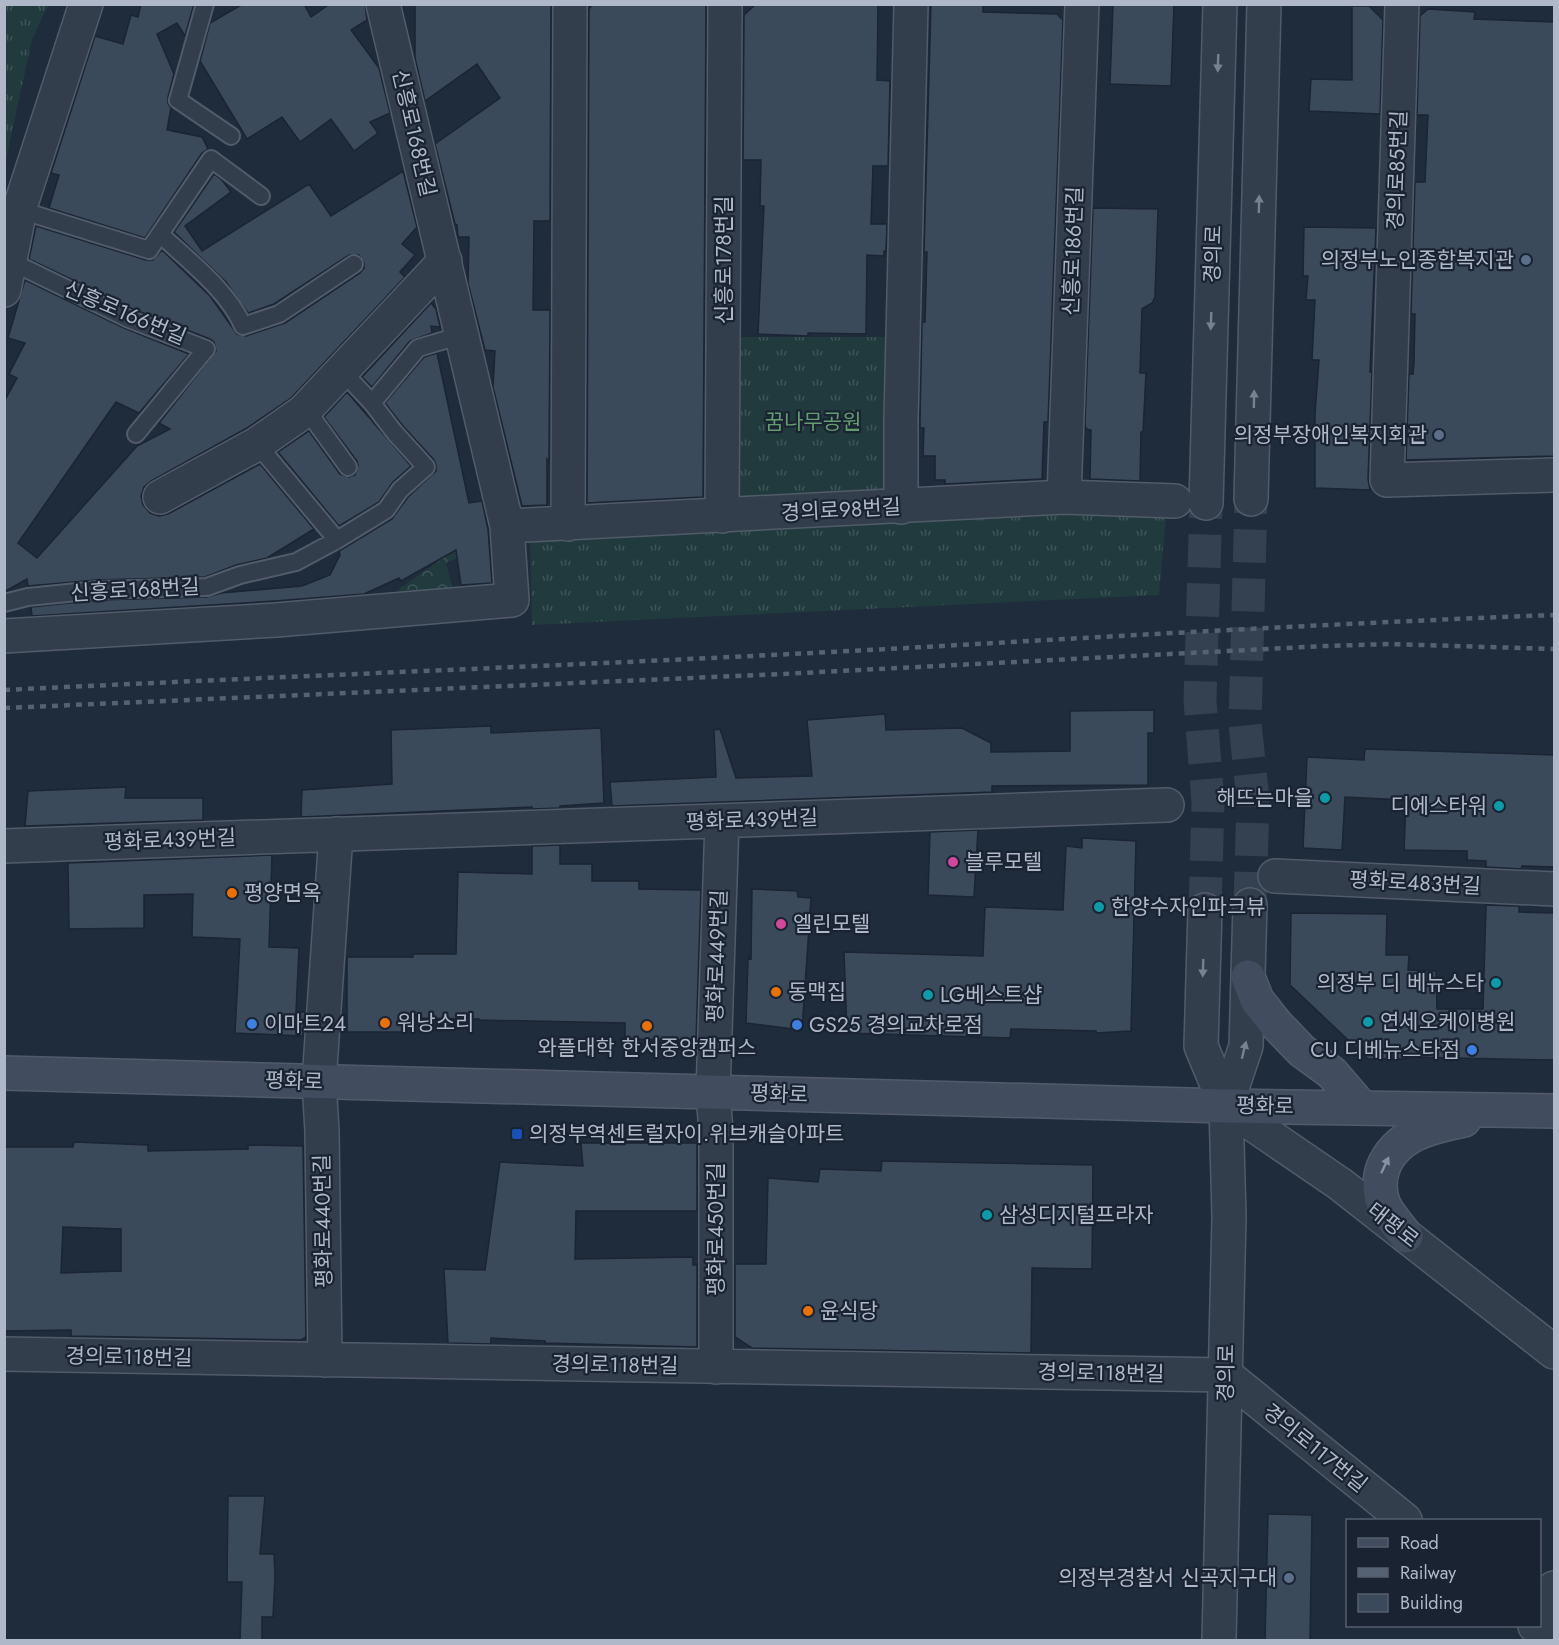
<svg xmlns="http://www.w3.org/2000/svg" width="1559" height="1645" font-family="Jost,'Noto Sans KR',sans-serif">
	<defs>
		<pattern id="grass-tufts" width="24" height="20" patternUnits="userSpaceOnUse" patternTransform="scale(1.5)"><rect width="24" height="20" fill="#213a3d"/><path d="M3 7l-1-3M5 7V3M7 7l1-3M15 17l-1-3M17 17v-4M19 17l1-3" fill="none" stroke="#3f5458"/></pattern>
		<pattern id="forest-crowns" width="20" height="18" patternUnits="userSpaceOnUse" patternTransform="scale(1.5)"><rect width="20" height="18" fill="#213a3d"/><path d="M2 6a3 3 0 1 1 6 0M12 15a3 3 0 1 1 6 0" fill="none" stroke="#3f5458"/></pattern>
	</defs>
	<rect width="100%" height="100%" fill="#1f2c3c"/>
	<path fill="url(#grass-tufts)" d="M5,4L48,5L32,40L5,164Z
		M734,337H895L894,496L733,507Z
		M1167,505L1159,595L532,625L530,539Z"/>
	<path fill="url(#forest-crowns)" d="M432,536L468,554L446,563L456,601L403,607L399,589L440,560Z"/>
	<path fill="#3b4a5b" stroke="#1b2533" stroke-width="1.5" fill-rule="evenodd" d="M141,4H194L185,36L177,23L157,34L174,74L168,97V103L171,108L167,130L202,137L208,149L202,153L145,238L49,208L59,175L51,173L95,36L123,44L131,15L138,17Z
		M243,4H304L311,17L330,4H365L367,20L351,30L379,68L390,113L370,122L378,133L354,151L331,119L300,142L282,117L247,139L200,61L210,23Z
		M415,4H551L550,221H534L533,310H550L549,462L547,459V505L522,506L493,387L495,351L485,350L468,283L469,237H458L457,225L455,224L435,144L500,98L477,64L425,101L415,58Z
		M593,4H706L703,497L587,503L589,9Z
		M756,4H878L877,80L890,81L888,166H873L871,224H887L886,251H884V256L867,255L866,334L808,333V336L758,334L764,206H760L761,160H743L744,15Z
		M931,4H983V12L1057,14L1063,20L1048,422H1044L1042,479L945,484V480H935V456H923L924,428H920V419L922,322H925L927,252H924Z
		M1113,4H1174L1171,86L1110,84Z
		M1352,6H1369L1383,20L1380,114L1309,111L1311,79L1352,80Z
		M1428,9L1475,12L1474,19L1554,22V456L1406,460L1409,374H1413L1414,362L1415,314H1411L1415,182H1425L1428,115H1417L1420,16Z
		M403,171L417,227L402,244L415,255L400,272L405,277L291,398L247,428L151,481L144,487L141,496L143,505L150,513L159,516L168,514L260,464L314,529L267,558L236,565L205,577L96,580L28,586L27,579L4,592V402L17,378L9,374L25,343L8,338L25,280L124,328L189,354L139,413L116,402L18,543L37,558L137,446L170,429L159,423L216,351L214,342L210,339L133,309L29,259L36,226L146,260H153L162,250L210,296L237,334L246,336L285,323L360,273L364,268V263L359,255H349L274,304L248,313L226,282L174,232L214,174L222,180L231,192L185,226L202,251L309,184L331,216Z
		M1093,208L1158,209L1155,297L1152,303L1142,309L1140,373H1146L1143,432H1141L1140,481L1090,479L1091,430L1086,429L1085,424Z
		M1304,227L1376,228L1370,372H1372L1368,479L1370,490L1315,488V414L1319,360H1312L1315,300H1306L1308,276H1303Z
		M431,303L436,309L440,327L431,326L432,333L410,341L372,387L362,377Z
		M437,353L469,503L482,501L488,529L492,583L461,585L456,550L401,581L399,578L364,594L275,601L32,616L31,607L98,600L207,597L221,593L302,586L330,575L340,555L339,551L392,519L408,497L436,471V465L434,460L403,426L385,403L424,357Z
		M347,392L411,466L393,482L379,502L339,526L278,452L309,431L340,474L349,477L355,475L358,466L357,461L324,417Z
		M1154,710V733H1148V785L992,786V792L612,806L610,782L716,777L714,730L720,729L736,778L812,776L807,720L885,714L886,730L962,728L991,743V752L1070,751V711Z
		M491,726V733L601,728L604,803L560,806V808L532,809V807L301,817L302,790L392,784L391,730Z
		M1365,749L1554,755V867L1522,866L1521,869L1486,867V861L1467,860V851L1404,850L1406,800L1345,797L1342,850L1303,848L1307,757L1364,760Z
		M126,787L125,798H203V820L25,826L28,791Z
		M978,830L974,897L928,895L930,832Z
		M1082,838L1136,841L1131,1031L1096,1033V1031L1011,1029L1010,1038L847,1033L844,952L983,956L985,907L1063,910L1066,846L1082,848Z
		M560,845V864H592V881H639V889L701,890L696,1040L625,1039V1023L479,1020V1019L407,1018V1032H347V957H413V954H456L458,872L532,874V846Z
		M272,855L269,947L299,948L296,1012H305L303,1036L235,1033L240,939L192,937L193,894L144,895V928L69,929L68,863Z
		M752,889L797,891L798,897L811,898L802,1030L746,1023L748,958L751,959Z
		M1486,905L1519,906V912L1554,913V1060L1407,1057V1059H1368L1290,985L1291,913L1387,914L1386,955H1409L1408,970L1436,971L1437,1009H1483Z
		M74,1142L148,1145V1151L248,1149V1145L303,1146L306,1337L301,1340L71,1336V1330L4,1331V1147H73ZM63,1227L121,1229V1271L61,1273Z
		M581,1143H697V1211H576L575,1259L693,1257V1265H697V1347L545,1343V1341L491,1338V1344L448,1343L444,1269L485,1270L500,1162L583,1166Z
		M882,1161L1093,1165L1092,1269L1032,1268L1031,1353L752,1348L735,1337V1264H766L768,1178L818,1182L820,1169L881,1171Z
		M228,1496H265L260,1554H274L275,1576L273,1617H262V1641H240L242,1582H227Z
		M1268,1514L1312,1515L1310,1641H1265Z"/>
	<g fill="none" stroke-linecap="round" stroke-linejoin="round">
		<path stroke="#344151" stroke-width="33" stroke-dasharray="33 16" stroke-linecap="butt" d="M1250,905L1253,799L1245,724L1251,499
			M1205,910L1208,802L1200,701L1206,503"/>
		<g stroke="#515b6a" stroke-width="20">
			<path id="service" d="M205,4L178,100L231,136
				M20,210L149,250L211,159L261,196
				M161,235C189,261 228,291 243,326L279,314L354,264
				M10,261L129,319L206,349L136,434
				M342,371L372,403
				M303,412L311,416L348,467
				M257,444L337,540
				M4,603L28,597L97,590L207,587L240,575L296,562L337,540L386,510L400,490L426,467L395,433L372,403L418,348L462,335"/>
		</g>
		<g stroke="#515b6a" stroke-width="36">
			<path id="minor" d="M1402,4L1387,480L1554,475
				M4,290L21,204L86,4
				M160,497L257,444L303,412L445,261
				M1064,497L1082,4
				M901,507V419L911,4
				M722,516L725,4
				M568,524L570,4
				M507,526L1064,497L1175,501
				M4,636L276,620L512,600L507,526L383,4
				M4,846L1167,805
				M1275,876L1554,889
				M1226,1106L1340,1184L1554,1352
				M4,1354L1226,1375L1405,1520
				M325,1360L322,1131L319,1082L336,834
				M716,1367V1132L713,1092L722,821
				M1540,1608L1554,1588
				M1535,1626L1554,1640"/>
		</g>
		<g stroke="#515b6a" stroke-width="36">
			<path id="tertiary" d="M1251,499L1264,4
				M1206,503L1220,4
				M1205,910L1201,1046L1226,1106
				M1219,1640L1229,1217L1226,1106L1246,1046L1250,905"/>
		</g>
		<g stroke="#515b6a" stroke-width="36">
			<path id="secondary" d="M1248,977L1257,1000L1276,1024L1302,1051L1332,1073L1362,1108
				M4,1073L1226,1106L1554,1111
				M1406,1236C1399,1226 1389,1216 1384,1205C1379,1194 1379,1179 1383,1168C1396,1134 1433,1126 1464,1120"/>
		</g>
		<use href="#service" stroke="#333e4c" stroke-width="16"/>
		<use href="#minor" stroke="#333e4c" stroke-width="33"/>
		<use href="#tertiary" stroke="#333e4c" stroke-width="33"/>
		<use href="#secondary" stroke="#414c5f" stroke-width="33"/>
		<path stroke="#556274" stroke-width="4.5" stroke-dasharray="6 6" stroke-linecap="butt" d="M4,690C311,675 617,664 924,647C1134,635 1344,623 1554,615
			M4,708L782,674L1325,646L1389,644L1554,649"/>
	</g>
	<defs><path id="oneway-solid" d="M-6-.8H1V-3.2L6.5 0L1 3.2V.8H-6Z" transform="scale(1.5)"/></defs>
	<g fill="#778190">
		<use href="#oneway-solid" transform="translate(1218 63) rotate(92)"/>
		<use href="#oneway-solid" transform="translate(1259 204) rotate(-89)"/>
		<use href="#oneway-solid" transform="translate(1211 321) rotate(92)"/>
		<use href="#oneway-solid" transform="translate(1254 399) rotate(-89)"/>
		<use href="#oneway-solid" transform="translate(1203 968) rotate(92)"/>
		<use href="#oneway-solid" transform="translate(1244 1050) rotate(-76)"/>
	</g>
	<use fill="#8892a3" href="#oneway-solid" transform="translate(1385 1165) rotate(-65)"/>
	<g fill="#5c6f8a" stroke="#192331" stroke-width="2">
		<circle cx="1526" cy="260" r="6"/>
		<circle cx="1439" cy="435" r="6"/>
		<circle cx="1289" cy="1578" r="6"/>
	</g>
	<g fill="#0f9aa8" stroke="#192331" stroke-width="2">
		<circle cx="1325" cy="798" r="6"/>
		<circle cx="1499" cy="806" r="6"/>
		<circle cx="1099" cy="907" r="6"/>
		<circle cx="1496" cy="983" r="6"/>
		<circle cx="928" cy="995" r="6"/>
		<circle cx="1368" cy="1022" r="6"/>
		<circle cx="987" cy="1215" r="6"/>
	</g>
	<g fill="#d1479c" stroke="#192331" stroke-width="2">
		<circle cx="953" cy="862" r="6"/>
		<circle cx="781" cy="924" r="6"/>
	</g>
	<g fill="#e8710a" stroke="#192331" stroke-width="2">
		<circle cx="232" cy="893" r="6"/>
		<circle cx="776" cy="992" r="6"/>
		<circle cx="385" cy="1023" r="6"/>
		<circle cx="647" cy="1026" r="6"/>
		<circle cx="808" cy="1311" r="6"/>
	</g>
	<g fill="#3f7fe0" stroke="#192331" stroke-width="2">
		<circle cx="252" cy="1024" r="6"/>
		<circle cx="797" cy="1025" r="6"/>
		<circle cx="1472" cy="1050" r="6"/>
	</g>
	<rect fill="#1a4fb4" stroke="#192331" stroke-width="2" x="511" y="1128" width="12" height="12" rx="3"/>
	<g text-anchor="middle" stroke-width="4.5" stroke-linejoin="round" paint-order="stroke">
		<g font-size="21" fill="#aeb8c8" stroke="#192331">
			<text transform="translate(414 133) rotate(77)" y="7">신흥로168번길</text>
			<text transform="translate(1397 170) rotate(-88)" y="7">경의로85번길</text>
			<text transform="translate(1073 251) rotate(-88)" y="7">신흥로186번길</text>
			<text transform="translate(1213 254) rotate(-88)" y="7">경의로</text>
			<text transform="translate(724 260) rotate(-90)" y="7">신흥로178번길</text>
			<text transform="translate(125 313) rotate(23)" y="7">신흥로166번길</text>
			<text transform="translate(841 510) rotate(-3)" y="7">경의로98번길</text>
			<text transform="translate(135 590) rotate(-3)" y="7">신흥로168번길</text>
			<text transform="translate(752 820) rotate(-2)" y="7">평화로439번길</text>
			<text transform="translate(170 840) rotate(-2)" y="7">평화로439번길</text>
			<text transform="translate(1415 883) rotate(3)" y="7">평화로483번길</text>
			<text transform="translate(717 956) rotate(-88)" y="7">평화로449번길</text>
			<text transform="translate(294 1081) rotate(2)" y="7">평화로</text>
			<text transform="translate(779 1094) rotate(2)" y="7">평화로</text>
			<text transform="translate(1265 1106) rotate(1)" y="7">평화로</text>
			<text transform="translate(323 1221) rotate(-91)" y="7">평화로440번길</text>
			<text transform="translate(1393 1225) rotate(38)" y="7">태평로</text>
			<text transform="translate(716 1229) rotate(-90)" y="7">평화로450번길</text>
			<text transform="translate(129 1357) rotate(1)" y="7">경의로118번길</text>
			<text transform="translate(615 1365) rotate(1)" y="7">경의로118번길</text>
			<text transform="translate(1101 1373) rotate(1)" y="7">경의로118번길</text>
			<text transform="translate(1226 1373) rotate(-89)" y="7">경의로</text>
			<text transform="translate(1315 1448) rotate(39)" y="7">경의로117번길</text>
		</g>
		<g font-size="21" fill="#aeb8c8" stroke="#192331" text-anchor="start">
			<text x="1514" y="267" text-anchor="end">의정부노인종합복지관</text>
			<text x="1427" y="442" text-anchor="end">의정부장애인복지회관</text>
			<text x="1313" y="805" text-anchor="end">해뜨는마을</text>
			<text x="1487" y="813" text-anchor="end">디에스타워</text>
			<text x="965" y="869">블루모텔</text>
			<text x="244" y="900">평양면옥</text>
			<text x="1111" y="914">한양수자인파크뷰</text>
			<text x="793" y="931">엘린모텔</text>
			<text x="1484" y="990" text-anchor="end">의정부 디 베뉴스타</text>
			<text x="788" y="999">동맥집</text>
			<text x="940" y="1002">LG베스트샵</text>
			<text x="1380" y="1029">연세오케이병원</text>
			<text x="397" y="1030">워낭소리</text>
			<text x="264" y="1031">이마트24</text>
			<text x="809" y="1032">GS25 경의교차로점</text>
			<text x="647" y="1055" text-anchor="middle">와플대학 한서중앙캠퍼스</text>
			<text x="1460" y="1057" text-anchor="end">CU 디베뉴스타점</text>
			<text x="529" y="1141">의정부역센트럴자이.위브캐슬아파트</text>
			<text x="999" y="1222">삼성디지털프라자</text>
			<text x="820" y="1318">윤식당</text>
			<text x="1277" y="1585" text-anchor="end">의정부경찰서 신곡지구대</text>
		</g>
		<g font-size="21" fill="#639c6f" stroke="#192331">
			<text x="813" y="429">꿈나무공원</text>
		</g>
	</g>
	<rect width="1559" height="1645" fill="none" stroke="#aeb8c8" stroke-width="12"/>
	<rect x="1346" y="1519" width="195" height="108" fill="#192331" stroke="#555f6d" stroke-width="1.5"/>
	<rect x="1358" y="1538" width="30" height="9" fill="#414c5f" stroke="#555f6d" stroke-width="1.5"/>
	<text x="1400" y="1549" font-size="18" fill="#aeb8c8">Road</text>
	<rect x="1358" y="1568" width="30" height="9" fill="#556274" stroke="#555f6d" stroke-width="1.5"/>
	<text x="1400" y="1579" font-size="18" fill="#aeb8c8">Railway</text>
	<rect x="1358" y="1594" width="30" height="18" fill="#3b4a5b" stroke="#555f6d" stroke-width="1.5"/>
	<text x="1400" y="1609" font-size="18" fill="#aeb8c8">Building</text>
</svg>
